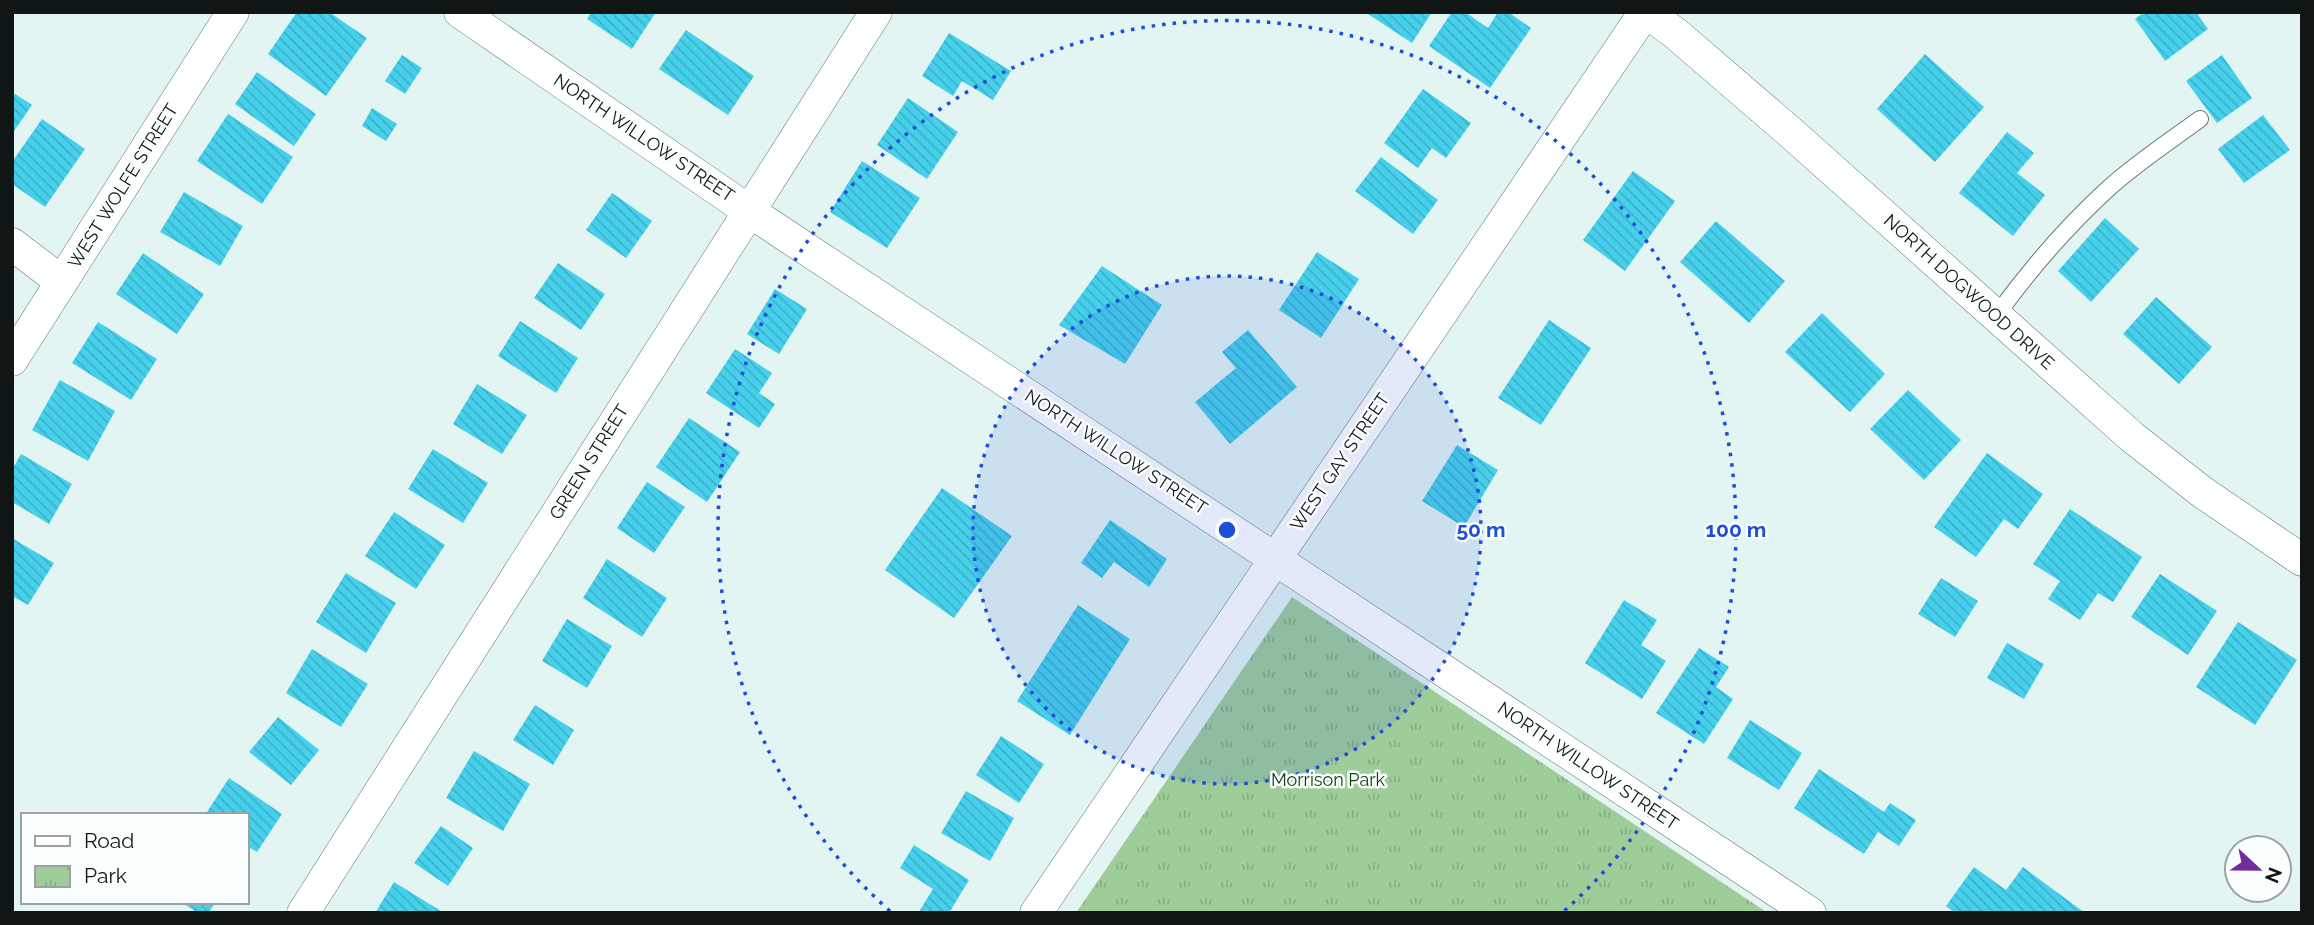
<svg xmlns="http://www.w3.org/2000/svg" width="2314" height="925" font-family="Raleway,sans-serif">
	<defs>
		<pattern id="park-tufts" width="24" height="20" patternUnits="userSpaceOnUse" patternTransform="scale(1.75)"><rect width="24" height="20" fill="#9ecd9a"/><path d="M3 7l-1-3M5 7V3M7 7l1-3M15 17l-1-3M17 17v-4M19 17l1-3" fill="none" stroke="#87af84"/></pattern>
		<pattern id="building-back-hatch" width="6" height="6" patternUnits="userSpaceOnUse" patternTransform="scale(1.75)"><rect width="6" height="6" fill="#46d0ec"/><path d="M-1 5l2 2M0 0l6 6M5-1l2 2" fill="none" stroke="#3cb2ca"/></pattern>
	</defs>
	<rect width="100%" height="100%" fill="#e2f5f3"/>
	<path fill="url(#park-tufts)" d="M1292,597L1768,913H1076Z"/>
	<path fill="url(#building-back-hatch)" d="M297,12H329L367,38L326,96L268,54Z
		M591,12H656L632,49L587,19Z
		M1365,12H1432L1412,43Z
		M1452,12H1465L1488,28L1498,12H1508L1531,28L1490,88L1429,46Z
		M2144,12H2196L2208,29L2165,61L2135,19Z
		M686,30L754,76L728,115L659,69Z
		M949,33L1011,71L993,100L962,81L953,96L922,76Z
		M1925,54L1984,107L1935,162L1877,109Z
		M402,55L422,68L405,94L385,81Z
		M2222,55L2252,98L2217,123L2186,81Z
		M257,72L316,114L294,146L235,104Z
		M1423,89L1471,123L1446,158L1432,148L1418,168L1384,143Z
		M12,92L32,105L12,134Z
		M908,98L958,132L927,179L877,145Z
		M372,108L397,124L386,141L362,126Z
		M228,114L293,157L262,204L197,161Z
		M2263,115L2290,150L2244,183L2218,149Z
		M42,119L85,149L45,207L12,184V162Z
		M2007,132L2034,153L2017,173L2045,195L2013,236L1959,193Z
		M1381,157L1438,200L1413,234L1355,191Z
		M862,161L920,198L887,248L830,212Z
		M1633,171L1675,201L1625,271L1583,240Z
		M184,192L243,226L220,266L160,232Z
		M612,193L652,221L626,258L586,230Z
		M2105,218L2139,249L2091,302L2058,271Z
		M1716,221L1785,281L1749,323L1680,262Z
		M1317,252L1359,279L1321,338L1279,310Z
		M143,253L204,294L177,334L116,294Z
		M558,263L605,294L581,330L534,298Z
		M1102,266L1162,305L1125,364L1059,325Z
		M775,289L807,309L779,354L747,334Z
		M2156,297L2212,347L2179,384L2123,334Z
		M1822,313L1885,374L1850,412L1785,352Z
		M1549,320L1591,348L1541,425L1498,398Z
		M520,321L578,358L556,393L498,356Z
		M98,322L157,359L131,400L72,363Z
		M1248,330L1297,387L1230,444L1195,402L1236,368L1222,352Z
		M735,349L772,373L759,393L775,404L759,428L706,393Z
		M60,380L115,411L88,461L32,430Z
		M477,384L527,415L502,454L453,424Z
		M1908,390L1961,440L1924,480L1870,429Z
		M689,418L740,452L707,502L656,467Z
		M1457,445L1498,470L1464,527L1422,501Z
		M433,449L488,483L463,523L408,489Z
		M1987,453L2043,494L2018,529L2004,519L1976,557L1934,527Z
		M21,454L72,484L49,524L12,502V470Z
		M647,482L685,507L654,553L617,528Z
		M942,488L1012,536L954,618L885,570Z
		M2070,509L2142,557L2113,602L2098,593L2080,620L2048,599L2060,581L2033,564Z
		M394,512L445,545L416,589L365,556Z
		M1110,520L1167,559L1149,587L1114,562L1102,578L1081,563Z
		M12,538L54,563L28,605L12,596Z
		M607,559L667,598L642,637L583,598Z
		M346,573L396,603L366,653L316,622Z
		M2160,574L2217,611L2188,655L2131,617Z
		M1941,578L1978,601L1955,637L1918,614Z
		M1624,600L1657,620L1641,645L1666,661L1642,699L1585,663Z
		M1078,605L1130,639L1070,735L1017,701Z
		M567,619L612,646L587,688L542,661Z
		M2238,622L2297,660L2255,725L2196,687Z
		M2007,643L2044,664L2024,699L1987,678Z
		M1699,648L1729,667L1716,687L1733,699L1704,744L1656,713Z
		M312,649L368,684L341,727L286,693Z
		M535,705L574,730L553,765L513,740Z
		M278,717L319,750L291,785L249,752Z
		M1750,720L1802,753L1779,790L1727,758Z
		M1001,736L1044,764L1019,803L976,775Z
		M474,751L530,784L503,831L446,798Z
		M1819,769L1884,812L1890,803L1916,820L1899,846L1878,832L1864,854L1794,808Z
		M229,778L282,814L257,852L247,846V815H205Z
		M966,791L1014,818L990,861L941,833Z
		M441,826L473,848L448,886L414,863Z
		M914,845L969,880L949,913H925L920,910L933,889L900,868Z
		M1974,867L2006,890L2023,867L2085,913H1955L1946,906Z
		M394,882L444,913H375Z
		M181,902H215L209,913H198Z"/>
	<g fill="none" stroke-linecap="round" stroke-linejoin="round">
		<g stroke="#667775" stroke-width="18">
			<path id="service" d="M1996,316C2030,269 2067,226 2110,187C2138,162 2170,141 2200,119"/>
		</g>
		<g stroke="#667775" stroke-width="33">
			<path id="minor" d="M460,12L749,211L1810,913
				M1646,12L1675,33L1790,132L2132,437L2202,492L2302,560
				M12,244L62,282
				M12,360L233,12
				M303,913L876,12
				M1036,913L1645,12"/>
		</g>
		<use href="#service" stroke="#fff" stroke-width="16"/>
		<use href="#minor" stroke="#fff" stroke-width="32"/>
	</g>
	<circle cx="1227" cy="530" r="254" fill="#1d4ed8" fill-opacity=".12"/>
	<g fill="none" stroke="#1d4ed8" stroke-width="3.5" stroke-dasharray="3.5 7">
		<circle cx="1227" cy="530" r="254"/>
		<path d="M890 911A509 509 0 1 1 1564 911"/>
	</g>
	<g text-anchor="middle" stroke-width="5" stroke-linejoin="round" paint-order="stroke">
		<g font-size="18" fill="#0f1615" stroke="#fbfefe">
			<text transform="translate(644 138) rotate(34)" y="6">NORTH WILLOW STREET</text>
			<text transform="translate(123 186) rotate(-58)" y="6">WEST WOLFE STREET</text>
			<text transform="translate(1969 292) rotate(42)" y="6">NORTH DOGWOOD DRIVE</text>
			<text transform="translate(1116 452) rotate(33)" y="6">NORTH WILLOW STREET</text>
			<text transform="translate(589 462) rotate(-58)" y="6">GREEN STREET</text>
			<text transform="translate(1340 462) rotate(-56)" y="6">WEST GAY STREET</text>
			<text transform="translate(1588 766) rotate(34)" y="6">NORTH WILLOW STREET</text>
		</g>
		<g font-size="18" fill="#103f10" stroke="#fbfefe">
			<text x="1328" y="786">Morrison Park</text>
		</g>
	</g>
	<circle cx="1227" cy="530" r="10" fill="#1d4ed8" stroke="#fbfefe" stroke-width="3.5"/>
	<g font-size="21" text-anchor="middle" font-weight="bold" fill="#1d4ed8" stroke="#fbfefe" stroke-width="5" stroke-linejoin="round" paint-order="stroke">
		<text x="1481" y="537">50 m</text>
		<text x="1736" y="537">100 m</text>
	</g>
	<rect width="2314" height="925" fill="none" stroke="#0f1615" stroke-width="28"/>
	<rect x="21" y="813" width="228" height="91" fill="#fbfefe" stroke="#9da1a1" stroke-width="2"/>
	<rect x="35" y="836" width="35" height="10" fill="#ffffff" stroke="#9da1a1" stroke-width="2"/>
	<text x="84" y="848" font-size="21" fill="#0f1615">Road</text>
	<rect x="35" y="866" width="35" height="21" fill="url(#park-tufts)" stroke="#9da1a1" stroke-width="2"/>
	<text x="84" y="883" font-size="21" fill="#0f1615">Park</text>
	<g transform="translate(2258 869) rotate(112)"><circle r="33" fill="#fbfefe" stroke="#9da1a1" stroke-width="2"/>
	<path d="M0-5L12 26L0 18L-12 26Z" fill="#742b9e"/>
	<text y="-10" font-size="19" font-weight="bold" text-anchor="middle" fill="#0f1615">N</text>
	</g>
</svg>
